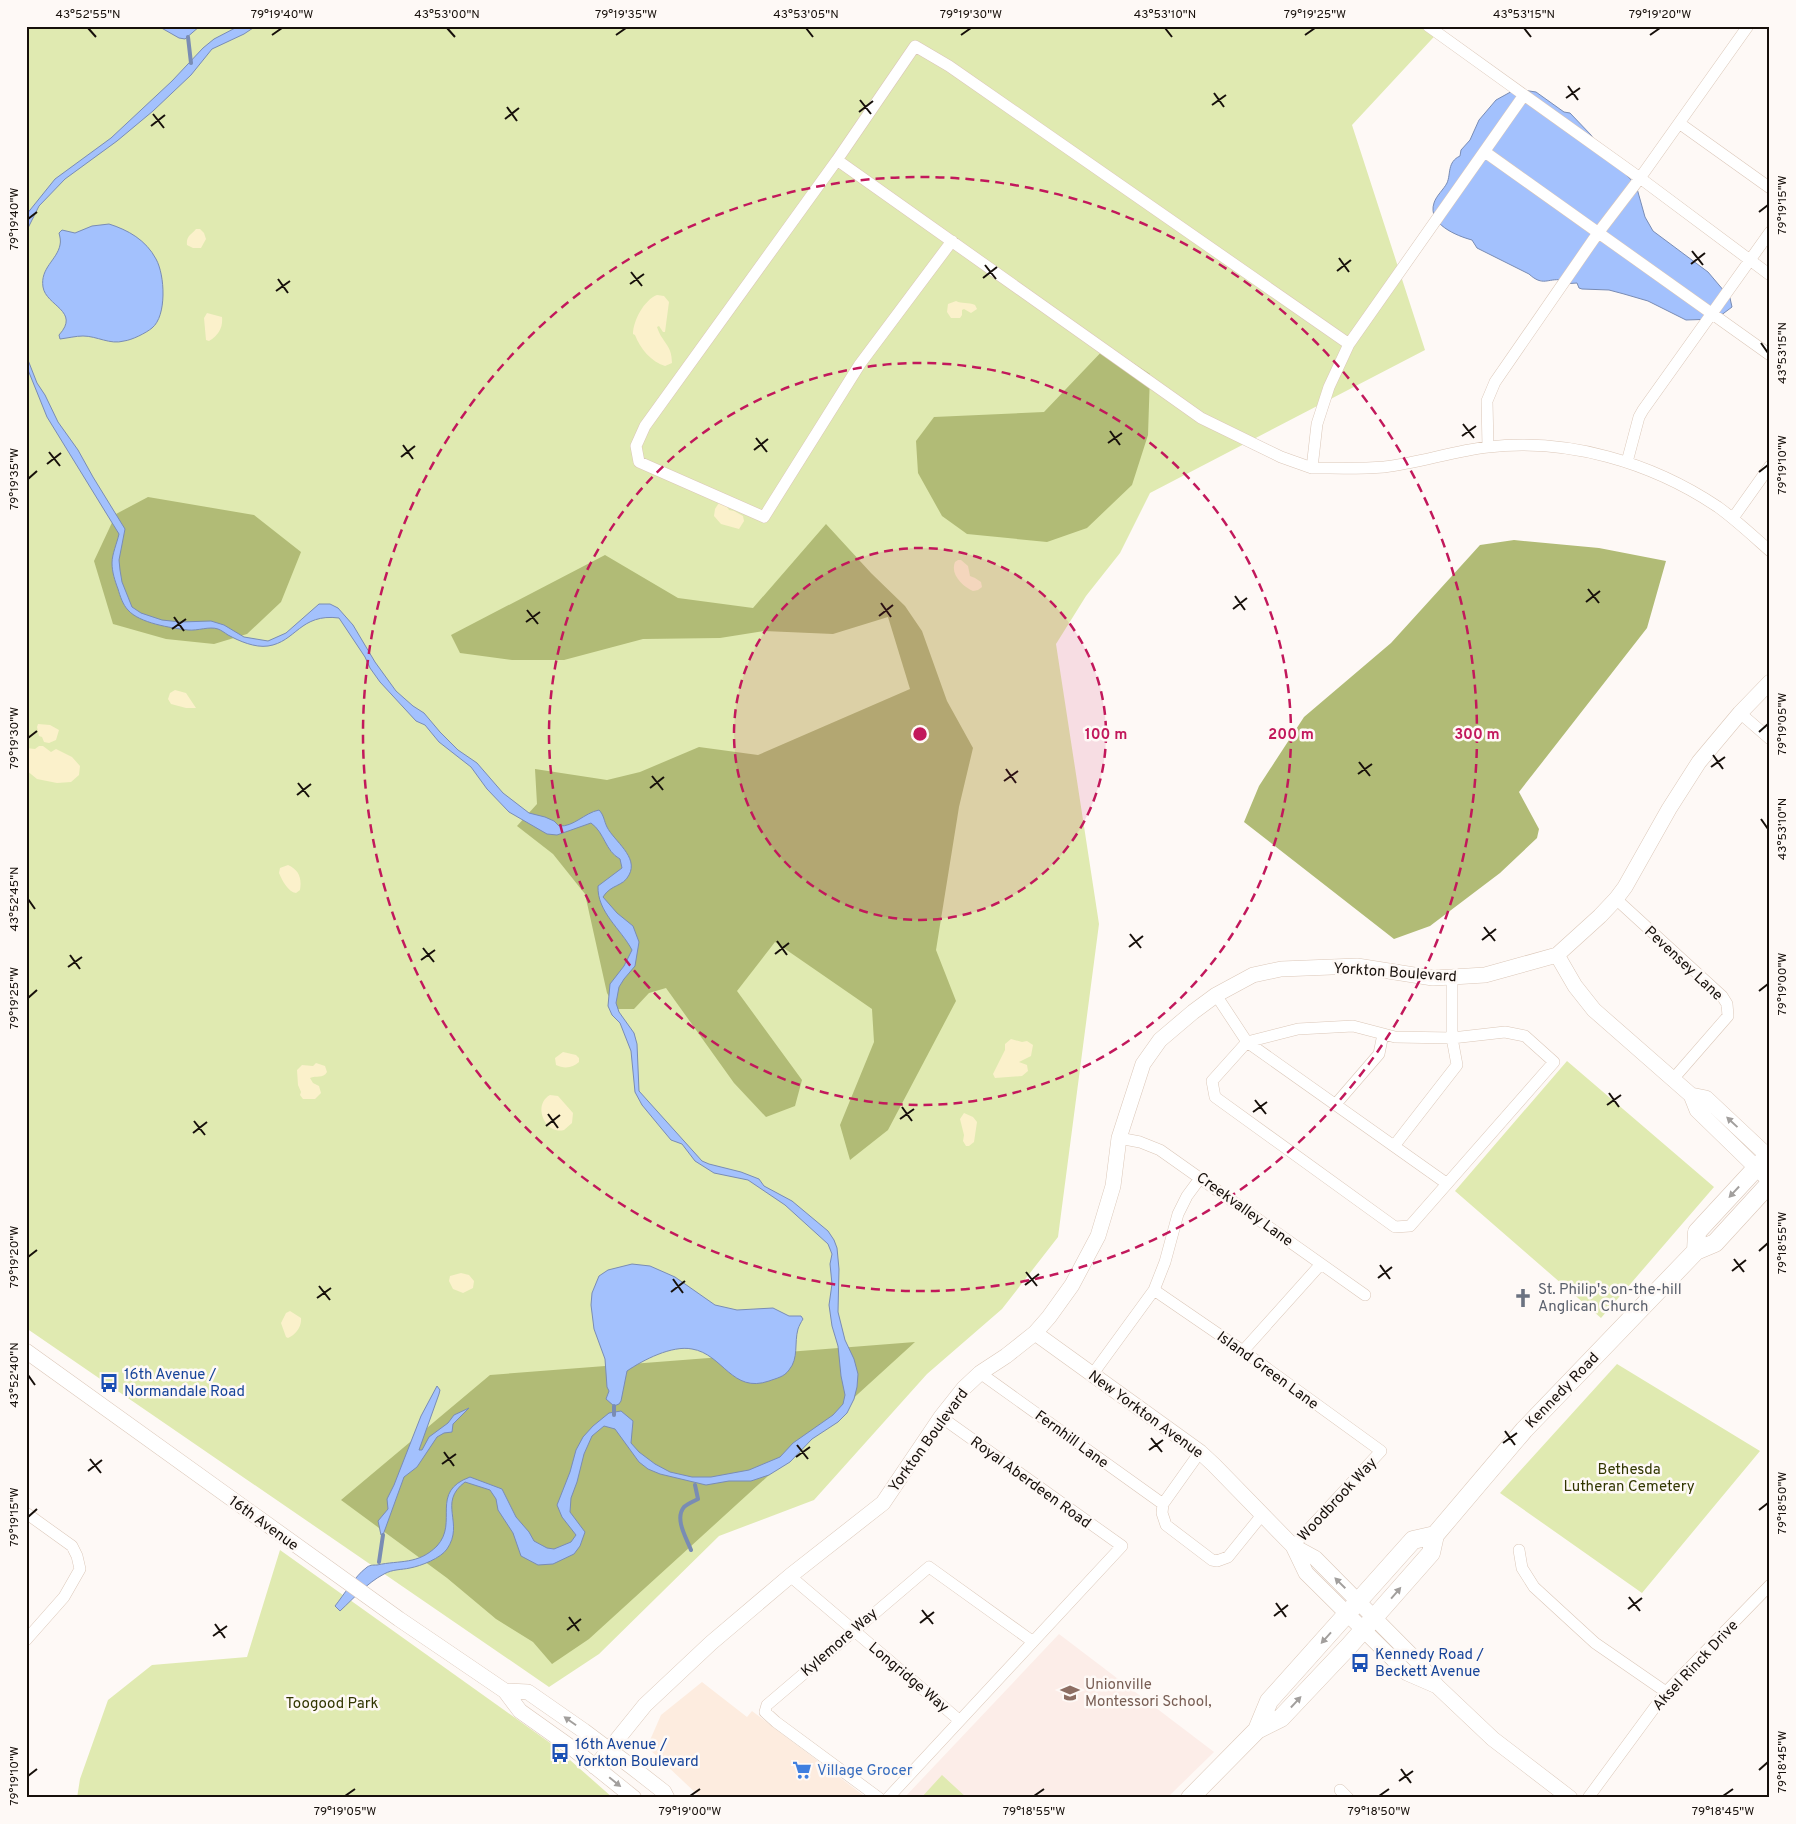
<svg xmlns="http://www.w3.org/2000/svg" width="1796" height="1824" font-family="Overpass,sans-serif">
	<rect width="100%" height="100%" fill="#fef9f6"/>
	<path fill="#fdecdf" d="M702,1682L747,1717L752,1711L867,1798H701L647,1747L661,1715Z"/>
	<path fill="#fcede8" d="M1059,1634L1214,1752L1167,1798H904Z"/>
	<path fill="#e0eab1" d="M26,26H1444L1352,125L1425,350L1150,493L1120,553L1086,596L1056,644L1099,924L1058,1237L1002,1309L927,1374L814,1500L719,1536L599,1654L549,1687L26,1328Z
		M1567,1061L1714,1187L1601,1318L1455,1191Z
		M1617,1364L1760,1451L1642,1593L1500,1493Z
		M280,1550L553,1745L613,1798H77L80,1779L108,1700L152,1665L247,1657Z
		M942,1775L967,1798H921Z"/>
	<path fill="#b1bb76" d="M1107,346L1150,374L1148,435L1132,485L1087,528L1047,542L967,534L942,516L918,473L916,441L934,417L1044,412Z
		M148,497L254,515L301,552L281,602L247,634L214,644L166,639L113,624L94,561L116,514Z
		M826,524L871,573L905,606L922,631L947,701L973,748L959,807L936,950L956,1001L888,1130L850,1160L840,1125L874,1042L872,1009L775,942L737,991L802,1080L795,1106L766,1117L734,1083L666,988L649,993L634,1009H616L607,993L585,894L553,854L517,826L537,804L535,769L607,780L640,772L699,747L758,755L910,689L888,617L833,634L764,631L720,638L643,639L564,660H512L460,653L451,635L605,555L678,598L753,608Z
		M1514,540L1599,548L1666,561L1647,628L1519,792L1539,829L1537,838L1500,873L1430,926L1394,939L1244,822L1259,786L1304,717L1391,643L1480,545Z
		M915,1342L589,1639L552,1664L533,1642L496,1619L447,1578L341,1500L490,1375Z"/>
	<path fill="#fbf1cb" d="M196,229H200L204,233L206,239L201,248H193L187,245C186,236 191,235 196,229Z
		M657,295L664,296L669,302L665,332H663L659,326L657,327C662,343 672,344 672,363L665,366C651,362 640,348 635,335L633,334C633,321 644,300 657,295Z
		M956,301C962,304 968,302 975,305L977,309L971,313L964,309L962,310V315L960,318H951L947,312L948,304Z
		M207,313L222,317C223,327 219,335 209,341L206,340L204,318Z
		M720,501L724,502L729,510L734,511L743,516L744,521L739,529L721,524L714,516L715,509Z
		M958,560H961L968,566L970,576L975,578L981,582L982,587L978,590L973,591C962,586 950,574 955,562Z
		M175,690L186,693L196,708H186L171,704L168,699L170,693Z
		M38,724L50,725L59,730L56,740L49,743L44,742L42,737L39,736L37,727Z
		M39,746H43L51,752L56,749L72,757L80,766L79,775L71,782L57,783L37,779L26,770V748L35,749Z
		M288,865C299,870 302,878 300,890L296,893C288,892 282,880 279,873L280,868Z
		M1011,1039L1022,1042L1027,1041L1033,1045L1031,1056L1019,1062L1027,1065L1028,1071L1022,1076L995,1078L993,1074L1005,1050V1044Z
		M563,1052L576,1055L579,1058V1062C573,1068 564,1069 556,1065L555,1058Z
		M316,1063L325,1066L327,1072C323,1079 316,1075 310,1078L313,1083L319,1086L321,1093L315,1099H303L300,1095L301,1092L298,1085L297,1070L302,1065L313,1066Z
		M550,1095L558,1096L573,1113L572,1123L564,1130C545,1135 532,1105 550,1095Z
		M964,1113L973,1117L977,1122L974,1142L969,1146H966L963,1141L964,1135L960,1119Z
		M461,1273L469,1275L474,1281L473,1288L463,1293L453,1289L449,1281L450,1276Z
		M290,1311L301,1318C302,1327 295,1335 288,1338L286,1337L281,1323L286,1313Z"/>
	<path fill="#a3c1fd" stroke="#798cb4" d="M158,26H200L185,39L179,38Z
		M239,26H256L244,34L212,49L191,75L153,111L117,141L65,179L39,206L26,232V215L55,179L111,138L172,81L203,48L214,39Z
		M1516,89L1536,92L1564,112L1570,113L1591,135L1597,144L1636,185L1645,217L1653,231L1708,272L1730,298L1732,307L1716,319L1686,320L1648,301L1624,294L1609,290L1582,289L1579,288L1577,283L1563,284L1561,280C1548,278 1543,287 1529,274L1477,248L1472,240C1457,236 1427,224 1434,203C1436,196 1444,189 1447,183C1451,174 1447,162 1460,156L1461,150L1470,140L1479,120L1496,100Z
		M109,224C128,230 146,240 156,259C165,275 167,316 152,328C146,333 132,340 124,341C110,345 97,336 83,336C76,336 68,338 60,339L59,335C81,311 46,306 43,287C40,268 57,260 60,245C61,241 60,237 59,233L62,230L75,233L92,226Z
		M26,355L37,383L45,395L58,422L78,450L93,477L125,529L119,560L120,570L122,582L132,607L141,613L162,620L180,622L211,621L224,625L244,637L268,641L286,633L319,604H330L338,608L353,625L375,662L396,691L413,706L424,713L440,732L458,750L477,763L503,793L529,813L545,817L554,821L559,826C574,827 584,813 599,810C604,815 604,821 607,827C614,841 639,857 629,875C623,887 611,884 603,897L617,913L633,926L639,942L635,966L624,979L619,987L616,1003L619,1012L634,1033L637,1044L639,1091L702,1161L709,1164L741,1172L759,1179L764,1186L792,1201L828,1231L834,1240L837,1248L839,1269L838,1312L845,1340L854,1359L858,1374L857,1387L854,1399L847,1413L838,1422L812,1439L790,1462L769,1475L751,1481H729L706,1485L660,1474L648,1469L639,1462L615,1429L604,1426L592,1436L584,1454L577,1482L571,1498L570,1512L585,1532L580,1546L574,1554L553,1564L538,1565L521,1556L513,1533L498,1510L496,1499L490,1490L465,1482C437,1503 465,1523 447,1549C441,1558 421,1566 410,1568C401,1570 393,1569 384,1574C367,1583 354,1598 340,1611L335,1606C343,1596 356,1575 366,1568C369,1565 373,1565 377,1565C400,1560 418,1565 437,1546C459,1522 429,1492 470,1477L502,1489L516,1517L529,1532L534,1541L547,1548L554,1549L571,1542L576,1535L562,1517L557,1505L570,1472L576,1450L583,1437L593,1426L609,1413L621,1411L633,1421L631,1443L639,1452L655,1464L670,1472L692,1477H711L749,1470L780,1457L793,1443L833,1415L843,1404L845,1395L841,1376L838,1346L832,1326L829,1305L832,1284L830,1264L832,1254L828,1244L785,1205L748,1180L714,1173L695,1161L682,1144L671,1140L661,1128L642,1105L635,1092L631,1051L620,1023L612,1015L608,1006L610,984L624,966L632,950C621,929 597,912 598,886L622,868L620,859C605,851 605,833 591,823L557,835L547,834L509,812L487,789L471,767L439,742L425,725L416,721L380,682L370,668L365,657L339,618C300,613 296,642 268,646C255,648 239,641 228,635C225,633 221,630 218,629C209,626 198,631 188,630C171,628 139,623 128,610C123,605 120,596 118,589C115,581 112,572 112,563C112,554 117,543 119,534L47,417L26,365Z
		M632,1264L650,1266L675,1277L715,1305L737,1310L773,1308L789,1316H801L803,1319C801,1322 799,1326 798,1329C794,1343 799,1358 789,1370C784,1377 777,1378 769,1381C732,1394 723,1354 692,1349C672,1345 643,1360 627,1371L621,1401L619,1404L614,1406L606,1399L609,1391L607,1387L605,1359L594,1329L591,1305L592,1293L599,1276L608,1270Z
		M437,1386L440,1390L439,1394L419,1450H422L429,1437L448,1423L454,1415L469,1408L453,1424L452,1432L444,1433L437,1437L417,1467L404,1477L383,1535H381L378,1521L388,1509L387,1499L394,1485L421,1416Z"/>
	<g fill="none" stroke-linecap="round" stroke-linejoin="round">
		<path stroke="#798cb4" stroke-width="4" d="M188,37L191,63
			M614,1415V1406
			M691,1550C687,1539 674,1519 684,1507C687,1504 694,1501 698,1499L695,1485
			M379,1562L383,1535"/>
		<g stroke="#dbc7b8" stroke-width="12">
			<path id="street" d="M1428,26L1524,95
				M1679,123L1770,188
				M1485,152L1770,355
				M837,160L645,426L636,446L639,462L764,517L860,364L952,241
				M1770,275L1640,178L1524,95L1349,344L1329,387L1317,424L1312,468C1336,468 1360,469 1384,467C1419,463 1453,451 1488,447C1568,438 1651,462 1718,507C1736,520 1753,536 1770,551
				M1488,447L1487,401L1495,382L1598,233L1640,178L1748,26
				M1627,462L1639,417L1643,410L1770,232
				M1312,468L1281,457L1201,418L837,160L915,46L949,66L1349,344
				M1733,518L1770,466
				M1740,713L1770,739
				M1616,899L1722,996L1727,1004L1728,1016L1674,1078
				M1216,995L1247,1042L1446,1183
				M1353,1026L1395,1037L1452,1038L1505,1032L1525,1036L1554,1062L1410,1226L1395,1227L1215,1097L1212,1081L1247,1042L1298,1029Z
				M1335,1105L1379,1054L1383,1034
				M1119,1138L1140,1142L1160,1150L1365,1295
				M1394,1146L1457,1065L1452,1038V977
				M1154,1290L1243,1351L1381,1451L1293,1546
				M1243,1351L1321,1264
				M980,1373L1163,1504
				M1092,1375L1154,1290L1165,1262L1178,1214L1187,1196L1201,1177
				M1200,1452L1163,1504L1162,1513L1166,1525L1212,1560L1217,1561L1228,1557L1262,1515
				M26,1513L72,1546L77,1556L80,1569L64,1597L26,1640
				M1519,1550L1522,1568L1534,1587L1595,1643L1666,1692
				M790,1576L959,1720
				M1340,1790L1348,1798
				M879,1798L776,1722L765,1712L767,1705L929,1567L1032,1641
				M888,1798L1122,1546L941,1417
				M1588,1798L1666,1692L1770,1585"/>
		</g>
		<g stroke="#dbc7b8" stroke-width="16">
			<path id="secondary" d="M1557,955L1575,986L1594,1010L1691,1095L1697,1110L1770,1181
				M1691,1095L1706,1098L1770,1158
				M1035,1333L1200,1452L1214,1465L1293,1546L1306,1573L1407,1673L1437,1686
				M26,1351L399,1619L505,1691L520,1711L572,1748L634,1798
				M1293,1546L1315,1558L1417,1661L1437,1686L1493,1739L1570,1798
				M505,1691L528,1692L584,1731L632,1767L664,1792L667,1798
				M595,1767L645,1705L711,1643L790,1576L883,1503L941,1417L964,1388L980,1373L1006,1356L1035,1333L1049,1317L1072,1285L1098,1236L1113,1186L1119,1138L1143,1064L1160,1040L1193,1012L1216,995L1253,975L1281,969L1357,966L1433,978L1452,977L1485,975L1557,955L1600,916L1616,899L1625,887L1669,809L1699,762L1740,713L1770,682"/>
		</g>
		<g stroke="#dbc7b8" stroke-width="19">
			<path id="primary" d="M1696,1251L1697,1232L1770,1153
				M1257,1730L1269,1701L1413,1540L1435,1535
				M1190,1798L1257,1730L1281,1718L1349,1646L1431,1553L1435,1535L1524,1430L1696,1251L1715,1243L1770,1183"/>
		</g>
		<use href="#street" stroke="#fff" stroke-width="11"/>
		<use href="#secondary" stroke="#fff" stroke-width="15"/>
		<use href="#primary" stroke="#fff" stroke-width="18"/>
	</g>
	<defs><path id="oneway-solid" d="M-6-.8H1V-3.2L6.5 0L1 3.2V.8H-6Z" transform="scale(1.25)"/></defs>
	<g fill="#a29f9d">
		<use href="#oneway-solid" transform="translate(1732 1122) rotate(-137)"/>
		<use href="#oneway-solid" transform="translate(1734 1192) rotate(133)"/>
		<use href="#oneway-solid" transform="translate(1340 1583) rotate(-135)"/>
		<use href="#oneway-solid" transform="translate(1396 1593) rotate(-49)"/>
		<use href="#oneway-solid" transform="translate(1326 1638) rotate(132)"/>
		<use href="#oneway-solid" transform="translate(1296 1702) rotate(-47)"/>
		<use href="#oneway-solid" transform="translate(570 1721) rotate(-145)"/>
		<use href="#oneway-solid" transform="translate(615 1782) rotate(39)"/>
	</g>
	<path fill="none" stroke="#17100b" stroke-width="2" d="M88,28L96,37M447,28L455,37M806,28L813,37M1165,28L1172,37M1524,28L1531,37M272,35L282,28M616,35L626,28M961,35L971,28M1305,35L1315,28M1650,35L1660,28M1568,86L1578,100M1214,93L1224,107M1566,98L1580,88M860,100L871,114M1212,105L1226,95M507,107L517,121M859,112L873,101M153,114L164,128M505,119L519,108M151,126L165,115M1759,212L1768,205M28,219L37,212M1692,251L1703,265M1339,258L1349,272M1691,264L1705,253M985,265L996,279M1337,271L1351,260M631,272L642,286M983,278L997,267M278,279L288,293M630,284L644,274M276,291L290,281M1761,343L1768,353M1463,424L1474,438M1110,431L1120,445M1462,436L1476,426M756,438L767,452M1108,443L1122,433M403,445L413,459M754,450L768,439M49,452L60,466M401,457L415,446M47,464L61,453M1759,472L1768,465M28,479L37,471M1588,589L1599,603M1235,596L1245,610M1586,602L1600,591M881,603L891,617M1233,609L1247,598M527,610L538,624M879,616L893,605M174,617L184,631M526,622L540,612M172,629L186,619M1759,732L1768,724M28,738L37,731M1713,755L1723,769M1359,762L1370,776M1711,767L1725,757M1006,769L1016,783M1358,774L1372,764M652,776L663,790M1004,781L1018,771M298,783L309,797M650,788L664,777M297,795L311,784M1761,819L1768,829M28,899L35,909M1484,927L1495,941M1130,934L1141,948M1482,940L1496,929M777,941L787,955M1129,947L1143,936M423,948L434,962M775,954L789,943M70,955L80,969M421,960L435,950M68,967L82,957M1759,991L1768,984M28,998L37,990M1609,1093L1619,1107M1255,1100L1266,1114M1607,1105L1621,1095M902,1107L912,1121M1253,1112L1267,1102M548,1114L558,1128M900,1119L914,1109M194,1121L205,1135M546,1126L560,1115M193,1133L207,1122M1759,1251L1768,1243M28,1257L37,1250M1734,1259L1744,1272M1380,1265L1390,1279M1732,1271L1746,1260M1026,1272L1037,1286M1378,1278L1392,1267M673,1279L683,1293M1025,1285L1039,1274M319,1286L330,1300M671,1292L685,1281M317,1298L331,1288M28,1375L35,1385M1505,1431L1515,1445M1151,1438L1162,1452M1503,1443L1517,1433M797,1445L808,1459M1149,1450L1163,1440M444,1452L454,1466M796,1457L810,1447M90,1459L101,1473M442,1464L456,1454M88,1471L102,1460M1759,1510L1768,1503M28,1517L37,1509M1629,1597L1640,1611M1276,1603L1286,1617M1628,1609L1642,1598M922,1610L933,1624M1274,1616L1288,1605M569,1617L579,1631M920,1623L934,1612M215,1624L225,1638M567,1630L581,1619M213,1636L227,1626M1401,1769L1411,1783M1759,1770L1768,1762M28,1776L37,1769M1399,1781L1413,1771M345,1796L355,1789M690,1796L700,1789M1034,1796L1044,1789M1379,1796L1389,1789M1723,1796L1733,1789"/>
	<circle cx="920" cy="734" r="186" fill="#c2185b" fill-opacity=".12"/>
	<g fill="none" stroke="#c2185b" stroke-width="2.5" stroke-dasharray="9 6">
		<circle cx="920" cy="734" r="186"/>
		<circle cx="920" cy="734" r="371"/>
		<circle cx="920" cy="734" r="557"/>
	</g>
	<defs>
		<g id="church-bare" transform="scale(1.5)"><path d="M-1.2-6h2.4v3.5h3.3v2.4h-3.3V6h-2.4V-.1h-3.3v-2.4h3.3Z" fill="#6b7280" stroke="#fef9f6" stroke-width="2.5" paint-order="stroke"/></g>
		<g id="bus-bare" transform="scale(1.5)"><path d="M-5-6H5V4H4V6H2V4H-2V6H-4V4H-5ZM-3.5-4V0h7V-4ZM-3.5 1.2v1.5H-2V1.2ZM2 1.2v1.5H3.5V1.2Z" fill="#1a4fb4" stroke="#fef9f6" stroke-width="2.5" paint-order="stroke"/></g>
		<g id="school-bare" transform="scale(1.5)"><path d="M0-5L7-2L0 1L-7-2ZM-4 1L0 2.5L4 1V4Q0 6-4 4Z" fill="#8d6e63" stroke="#fef9f6" stroke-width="2.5" paint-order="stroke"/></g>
		<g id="supermarket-bare" transform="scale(1.5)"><path d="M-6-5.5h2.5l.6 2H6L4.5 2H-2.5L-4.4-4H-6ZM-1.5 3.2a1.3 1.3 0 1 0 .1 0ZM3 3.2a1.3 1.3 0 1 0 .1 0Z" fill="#3f7fe0" stroke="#fef9f6" stroke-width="2.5" paint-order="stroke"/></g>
	</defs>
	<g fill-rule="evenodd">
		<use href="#church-bare" x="1523" y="1298"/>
		<use href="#bus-bare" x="109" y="1383"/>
		<use href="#bus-bare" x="1360" y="1663"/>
		<use href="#school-bare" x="1070" y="1693"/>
		<use href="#bus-bare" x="560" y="1753"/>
		<use href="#supermarket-bare" x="802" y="1770"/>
	</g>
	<g text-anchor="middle" stroke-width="5" stroke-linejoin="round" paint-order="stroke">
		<g font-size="15" fill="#17100b" stroke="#fef9f6">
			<text transform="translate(1684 963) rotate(43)" y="5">Pevensey Lane</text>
			<text transform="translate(1395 972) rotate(4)" y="5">Yorkton Boulevard</text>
			<text transform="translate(1245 1209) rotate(36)" y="5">Creekvalley Lane</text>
			<text transform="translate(1268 1370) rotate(36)" y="5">Island Green Lane</text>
			<text transform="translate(1562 1390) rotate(-46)" y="5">Kennedy Road</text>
			<text transform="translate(1146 1414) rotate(36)" y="5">New Yorkton Avenue</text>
			<text transform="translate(1072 1439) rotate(36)" y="5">Fernhill Lane</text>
			<text transform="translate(928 1440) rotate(-54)" y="5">Yorkton Boulevard</text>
			<text transform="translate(1031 1482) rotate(36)" y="5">Royal Aberdeen Road</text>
			<text transform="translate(1337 1499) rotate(-47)" y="5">Woodbrook Way</text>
			<text transform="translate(264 1523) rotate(36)" y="5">16th Avenue</text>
			<text transform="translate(839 1642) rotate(-41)" y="5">Kylemore Way</text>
			<text transform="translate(1695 1665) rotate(-47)" y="5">Aksel Rinck Drive</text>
			<text transform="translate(909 1677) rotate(40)" y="5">Longridge Way</text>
		</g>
		<g font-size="15" fill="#5b616d" stroke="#fef9f6" text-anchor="start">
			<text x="1538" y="1294">St. Philip's on-the-hill<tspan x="1538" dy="17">Anglican Church</tspan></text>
		</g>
		<g font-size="15" fill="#164399" stroke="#fef9f6" text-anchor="start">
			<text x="124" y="1379">16th Avenue /<tspan x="124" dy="17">Normandale Road</tspan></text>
			<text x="1375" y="1659">Kennedy Road /<tspan x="1375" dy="17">Beckett Avenue</tspan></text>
			<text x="575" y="1749">16th Avenue /<tspan x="575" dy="17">Yorkton Boulevard</tspan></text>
		</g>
		<g font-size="15" fill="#313600" stroke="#fef9f6">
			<text x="1629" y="1474">Bethesda<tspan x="1629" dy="17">Lutheran Cemetery</tspan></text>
			<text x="332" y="1708">Toogood Park</text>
		</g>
		<g font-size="15" fill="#785e54" stroke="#fef9f6" text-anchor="start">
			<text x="1085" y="1689">Unionville<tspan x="1085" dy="17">Montessori School,</tspan></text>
		</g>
		<g font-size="15" fill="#366cbe" stroke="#fef9f6" text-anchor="start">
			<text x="817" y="1775">Village Grocer</text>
		</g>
	</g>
	<circle cx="920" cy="734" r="8" fill="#c2185b" stroke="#fef9f6" stroke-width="2.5"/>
	<g font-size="15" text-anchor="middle" font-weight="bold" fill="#c2185b" stroke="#fef9f6" stroke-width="5" stroke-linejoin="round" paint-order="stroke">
		<text x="1106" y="739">100 m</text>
		<text x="1291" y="739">200 m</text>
		<text x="1477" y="739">300 m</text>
	</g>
	<rect width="1796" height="1824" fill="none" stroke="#fef9f6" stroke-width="55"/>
	<rect x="28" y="28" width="1740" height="1768" fill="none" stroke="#17100b" stroke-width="2"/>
	<g font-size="12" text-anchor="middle" fill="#17100b">
		<text x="88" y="18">43°52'55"N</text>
		<text x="282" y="18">79°19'40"W</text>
		<text x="447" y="18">43°53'00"N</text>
		<text x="626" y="18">79°19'35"W</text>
		<text x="806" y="18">43°53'05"N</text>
		<text x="971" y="18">79°19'30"W</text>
		<text x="1165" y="18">43°53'10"N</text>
		<text x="1315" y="18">79°19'25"W</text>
		<text x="1524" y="18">43°53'15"N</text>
		<text x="1660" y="18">79°19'20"W</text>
		<text transform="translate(1782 205) rotate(-90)" y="4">79°19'15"W</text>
		<text transform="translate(14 219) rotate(-90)" y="4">79°19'40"W</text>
		<text transform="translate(1782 353) rotate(-90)" y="4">43°53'15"N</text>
		<text transform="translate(1782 465) rotate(-90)" y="4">79°19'10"W</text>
		<text transform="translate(14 479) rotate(-90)" y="4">79°19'35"W</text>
		<text transform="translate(1782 724) rotate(-90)" y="4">79°19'05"W</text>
		<text transform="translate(14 738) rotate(-90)" y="4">79°19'30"W</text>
		<text transform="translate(1782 829) rotate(-90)" y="4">43°53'10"N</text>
		<text transform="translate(14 899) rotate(-90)" y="4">43°52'45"N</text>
		<text transform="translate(1782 984) rotate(-90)" y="4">79°19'00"W</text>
		<text transform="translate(14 998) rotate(-90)" y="4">79°19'25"W</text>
		<text transform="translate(1782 1243) rotate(-90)" y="4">79°18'55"W</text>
		<text transform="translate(14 1257) rotate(-90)" y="4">79°19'20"W</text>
		<text transform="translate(14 1375) rotate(-90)" y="4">43°52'40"N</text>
		<text transform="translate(1782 1503) rotate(-90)" y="4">79°18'50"W</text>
		<text transform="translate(14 1517) rotate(-90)" y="4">79°19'15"W</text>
		<text transform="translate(1782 1762) rotate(-90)" y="4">79°18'45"W</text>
		<text transform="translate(14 1776) rotate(-90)" y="4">79°19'10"W</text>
		<text x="345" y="1815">79°19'05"W</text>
		<text x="690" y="1815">79°19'00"W</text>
		<text x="1034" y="1815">79°18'55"W</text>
		<text x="1379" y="1815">79°18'50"W</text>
		<text x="1723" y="1815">79°18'45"W</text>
	</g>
</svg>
